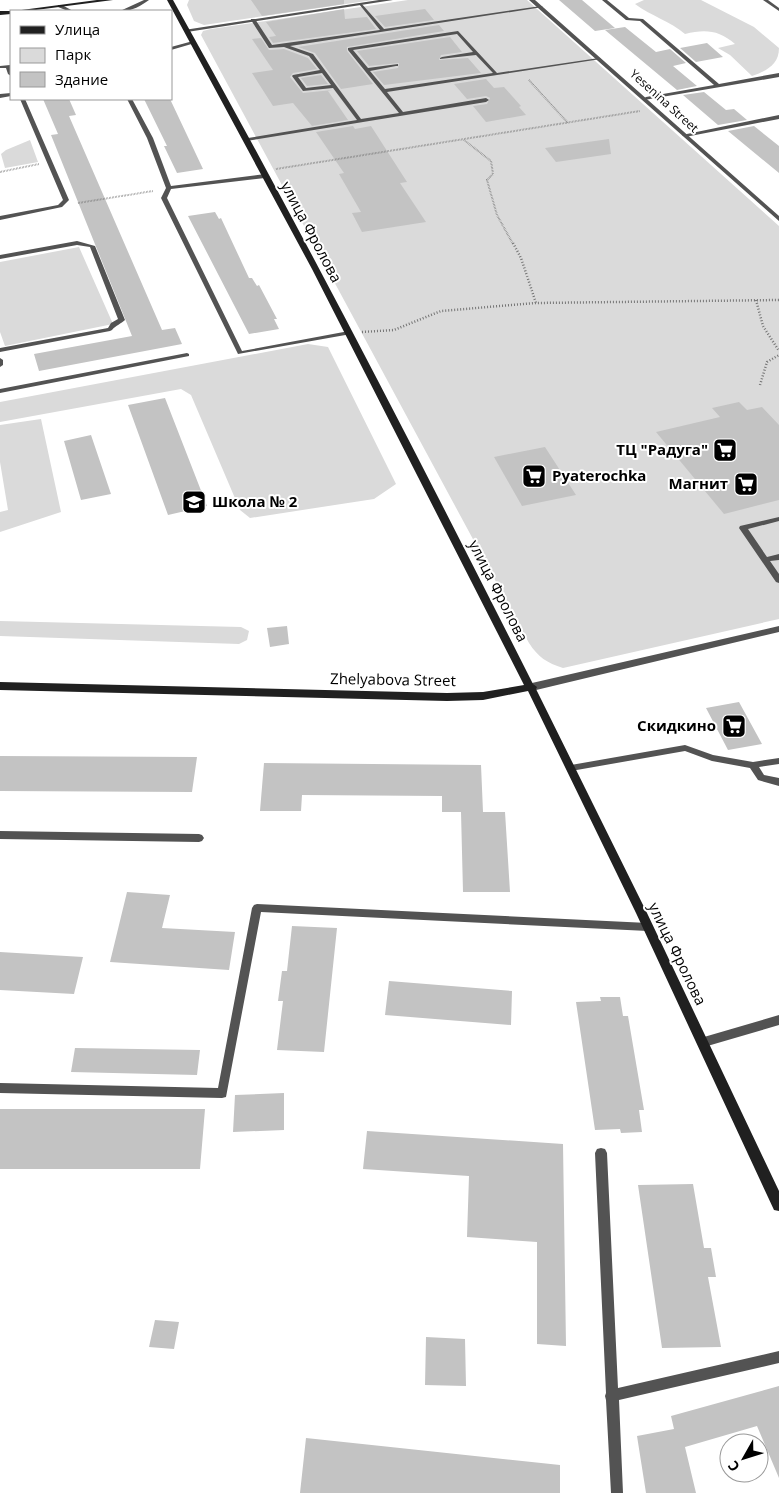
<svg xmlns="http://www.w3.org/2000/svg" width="779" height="1493" font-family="'Open Sans',sans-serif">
	<rect width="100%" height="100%" fill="#fff"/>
	<path fill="#dadada" d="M189,0H373L204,25L194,21L187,5Z
		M408,0H527L779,226V619L563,668C547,663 538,657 529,643L201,35L203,31L211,29Z
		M644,0H701L754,27L779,48C779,65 766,71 752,76L730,55L718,48L735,44C719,30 705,29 685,34C670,21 651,16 635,4Z
		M30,140L38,162L5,168L1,154L6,150Z
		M79,247L113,324L5,346L0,332V262Z
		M308,344L328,347L396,484L374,499L250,518L240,510L191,395L181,389L0,422V402Z
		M41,419L61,512L0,532V512L8,510L0,462V425Z
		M0,621L241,627L249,631L247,640L239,644L0,636Z"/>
	<path fill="#c3c3c3" d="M251,0H344V4L262,16Z
		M559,0H582L615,28L595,31Z
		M344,9L345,19L367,17L376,29L273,43L269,37L276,36L266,22Z
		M425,9L434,20L385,27L375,16Z
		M439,25L444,31L347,47V51L373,84L341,89L315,53L298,47Z
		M625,27L656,52L670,49L686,63L673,66L697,86L677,90L605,30Z
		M450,37L462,52L441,55L439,60L468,58L481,73L384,85L373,72L398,68L399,63L369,66L357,51Z
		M261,38L269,50L284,49L308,58L317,69L293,73L290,77L303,93L332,90L328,91L348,120L312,126L293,103L273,106L252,73L273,70L252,39Z
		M707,43L723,57L696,62L680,48Z
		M321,75L328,84L307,86L301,78Z
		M486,79L494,88L504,87L521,106L519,107L526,115L486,122L473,106L487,104L490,98L486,96L467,99L454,84Z
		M704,92L726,110L734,109L747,120L718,125L683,95Z
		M43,99H69L76,115L69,116L162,330L175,328L182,344L39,371L34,354L132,336L51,135L58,134Z
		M144,99H170L203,169L177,173L164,146H167Z
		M353,126L355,129L371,126L407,182L400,183L426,222L362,232L352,213L361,212L339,174L344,173L316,132Z
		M754,126L779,146V173L728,131Z
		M609,139L611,154L556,162L545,148Z
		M215,212L219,219L221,218L249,278H252L257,286L259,285L277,319H274L279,329L249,334L188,216Z
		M165,398L207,506L168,515L128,405Z
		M739,402L747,410L762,407L779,425V500L724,514L656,432L720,417L712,408Z
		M91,435L111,494L81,500L64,441Z
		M545,447L576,495L522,506L494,457Z
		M287,626L289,644L270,647L267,628Z
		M739,702L762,744L728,750L706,708Z
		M0,756L197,757L192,792L0,791Z
		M264,763L481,765L483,812H505L510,892H463L461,812H442V796L302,795L301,811H260Z
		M127,892L170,895L162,928L235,932L229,970L110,962Z
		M292,926L337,928L324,1052L277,1050L283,1001H278L282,971H287Z
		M0,952L83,957L74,994L0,990Z
		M389,981L512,991L511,1025L385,1015Z
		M600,997H620L623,1016H628L644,1110H639L642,1132L621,1133L620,1129L595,1130L576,1002L601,1001Z
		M75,1048L200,1050L197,1075L71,1072Z
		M284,1093V1130L233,1132L235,1095Z
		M0,1109H205L200,1169H0Z
		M367,1131L563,1144L566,1346L537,1344V1242L467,1237L469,1176L363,1169Z
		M693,1184L704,1248H711L716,1277H708L721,1347L662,1348L638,1185Z
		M155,1320L179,1322L174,1349L149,1347Z
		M426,1337L465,1339L466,1386L425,1385Z
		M779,1386V1478L757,1426L685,1447L696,1493H646L637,1436L674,1429L671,1416Z
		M306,1438L560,1465V1493H300Z"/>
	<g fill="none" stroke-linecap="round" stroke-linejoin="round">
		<path stroke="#757575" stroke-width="2" stroke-dasharray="0.5 1" stroke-linecap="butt" d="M529,80L568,123
			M464,140L491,161L493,174L487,180L497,215L513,244
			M276,169L640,111
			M0,172L39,164
			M78,203L153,191"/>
		<path stroke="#757575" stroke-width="2.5" stroke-dasharray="1 2" stroke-linecap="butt" d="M513,243L521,258L536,303
			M756,300L763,326L779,351
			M362,332L394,330L441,311L536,303L779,300
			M760,385L767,362L779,355"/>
		<path fill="#535353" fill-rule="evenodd" d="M144,0H149C141,6 130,12 120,11Z
			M602,0H607L629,18L643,19L719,84L779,73V77L644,100L643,99L646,97L714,85L640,21L626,20Z
			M763,0H768L779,8V11Z
			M361,3L384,29L541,6L543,7L290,46L313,54L361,119L399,113L348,50V48L458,31L497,73L599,58L601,59L387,92L403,112L486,98L489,100L486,102L246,141L245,140L248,138L357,120L333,88L303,91L292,76L293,75L320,70L309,56L284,47L269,48L251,20V19H255L272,45L380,30L359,4ZM457,34L473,52L442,57L440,58V59L476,55L493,73L385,89L370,71L396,66H398V64L368,68L353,50ZM322,73L331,85L306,88L298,77Z
			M58,5H62L73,11H68L58,7Z
			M193,41L195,42V43L171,50V47Z
			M10,65L11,68V76L8,74L6,68H0V66Z
			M11,93V96L0,98V94Z
			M20,99H25L69,200L62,207L0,220V216L58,205L63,200Z
			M127,99H132L153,138L171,186L265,174L268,176L265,178L171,189L167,198L242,351L349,331L352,333L351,334L238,354L161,198L166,188L147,138Z
			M779,115V119L685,137L682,135Z
			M77,241L95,246L125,320C121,324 116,325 112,330L110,331L0,352V348L108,328L111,323L118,319L90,247L77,245L0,259V255Z
			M187,353L189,354V356L0,393V389Z
			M0,358L3,360V365L0,367Z
			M779,517V521L748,529L767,557L779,554V560L770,561L779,574V583L776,582L739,528L740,526Z
			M685,745L713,755L753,762L779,758V764L759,767L764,775L779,778V786L758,780L750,768L712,761L685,751L571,771L568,770L567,768L568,766L571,765Z
			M0,831L199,834L202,835L204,838L202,841L199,842L0,839Z
			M257,904L648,923L651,924L653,927L651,930L648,931L261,912L226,1097L222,1098L0,1093V1083L218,1088L252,908L254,905Z
			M779,1015V1025L704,1047L700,1045L699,1042L700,1039L704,1037Z
			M601,1148L605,1149L607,1153L618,1388L779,1351V1363L619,1400L623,1493H611L606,1400L605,1396L606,1393L595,1153L597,1149Z"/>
		<path fill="#535353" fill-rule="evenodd" d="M379,0H393L187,32L184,30Z
			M529,0H535L779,216V221Z
			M779,626V632L532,691L527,687L532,683Z"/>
		<path fill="#202020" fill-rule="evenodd" d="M97,0H113L28,11H14Z
			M167,0H173C299,225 417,454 533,684L537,687L536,689L647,913L779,1191V1211L774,1210L636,913L528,691L483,700L447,701L0,690V682L447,693L483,692L524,685L312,269Z
			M0,11H13H11V14L0,15Z"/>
	</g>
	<defs>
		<g id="supermarket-square" transform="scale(1.25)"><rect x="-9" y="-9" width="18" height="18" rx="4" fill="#000" stroke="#fff"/><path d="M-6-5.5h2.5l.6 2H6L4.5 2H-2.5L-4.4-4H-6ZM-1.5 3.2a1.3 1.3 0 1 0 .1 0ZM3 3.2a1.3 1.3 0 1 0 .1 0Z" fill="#fff"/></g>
		<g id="school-square" transform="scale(1.25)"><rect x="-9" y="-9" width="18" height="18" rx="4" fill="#000" stroke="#fff"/><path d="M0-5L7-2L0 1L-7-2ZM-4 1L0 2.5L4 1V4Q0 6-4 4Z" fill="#fff"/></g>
	</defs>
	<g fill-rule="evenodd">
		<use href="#supermarket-square" x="725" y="450"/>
		<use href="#supermarket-square" x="534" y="476"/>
		<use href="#supermarket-square" x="746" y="484"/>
		<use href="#school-square" x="194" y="502"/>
		<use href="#supermarket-square" x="734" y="726"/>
	</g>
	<g text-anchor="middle" stroke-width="4" stroke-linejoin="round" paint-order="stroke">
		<g font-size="12" fill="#000" stroke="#fff">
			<text transform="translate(664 101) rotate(42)" y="4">Yesenina Street</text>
		</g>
		<g font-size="15" fill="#000" stroke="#fff">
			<text transform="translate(311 232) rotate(62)" y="5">улица Фролова</text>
			<text transform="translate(498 591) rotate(63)" y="5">улица Фролова</text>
			<text transform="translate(393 680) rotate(1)" y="5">Zhelyabova Street</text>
			<text transform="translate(677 954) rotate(64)" y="5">улица Фролова</text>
		</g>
		<g font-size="15" font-weight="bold" fill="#000" stroke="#fff" text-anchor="end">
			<text x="708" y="455">ТЦ "Радуга"</text>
			<text x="552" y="481" text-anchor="start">Pyaterochka</text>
			<text x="728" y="489">Магнит</text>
			<text x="212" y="507" text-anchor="start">Школа № 2</text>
			<text x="716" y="731">Скидкино</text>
		</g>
	</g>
	<rect x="10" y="10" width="162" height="90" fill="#ffffff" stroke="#999999"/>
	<rect x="20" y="26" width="25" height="8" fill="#202020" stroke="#999999"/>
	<text x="55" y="35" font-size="15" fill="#000000">Улица</text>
	<rect x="20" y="48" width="25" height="15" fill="#dadada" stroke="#999999"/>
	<text x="55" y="60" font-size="15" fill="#000000">Парк</text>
	<rect x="20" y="72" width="25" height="15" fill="#c3c3c3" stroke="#999999"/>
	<text x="55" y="85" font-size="15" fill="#000000">Здание</text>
	<g transform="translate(744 1458) rotate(231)"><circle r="24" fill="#ffffff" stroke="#999999"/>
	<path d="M0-4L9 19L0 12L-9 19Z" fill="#000000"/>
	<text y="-8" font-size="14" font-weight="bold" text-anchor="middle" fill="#000000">С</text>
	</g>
</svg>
